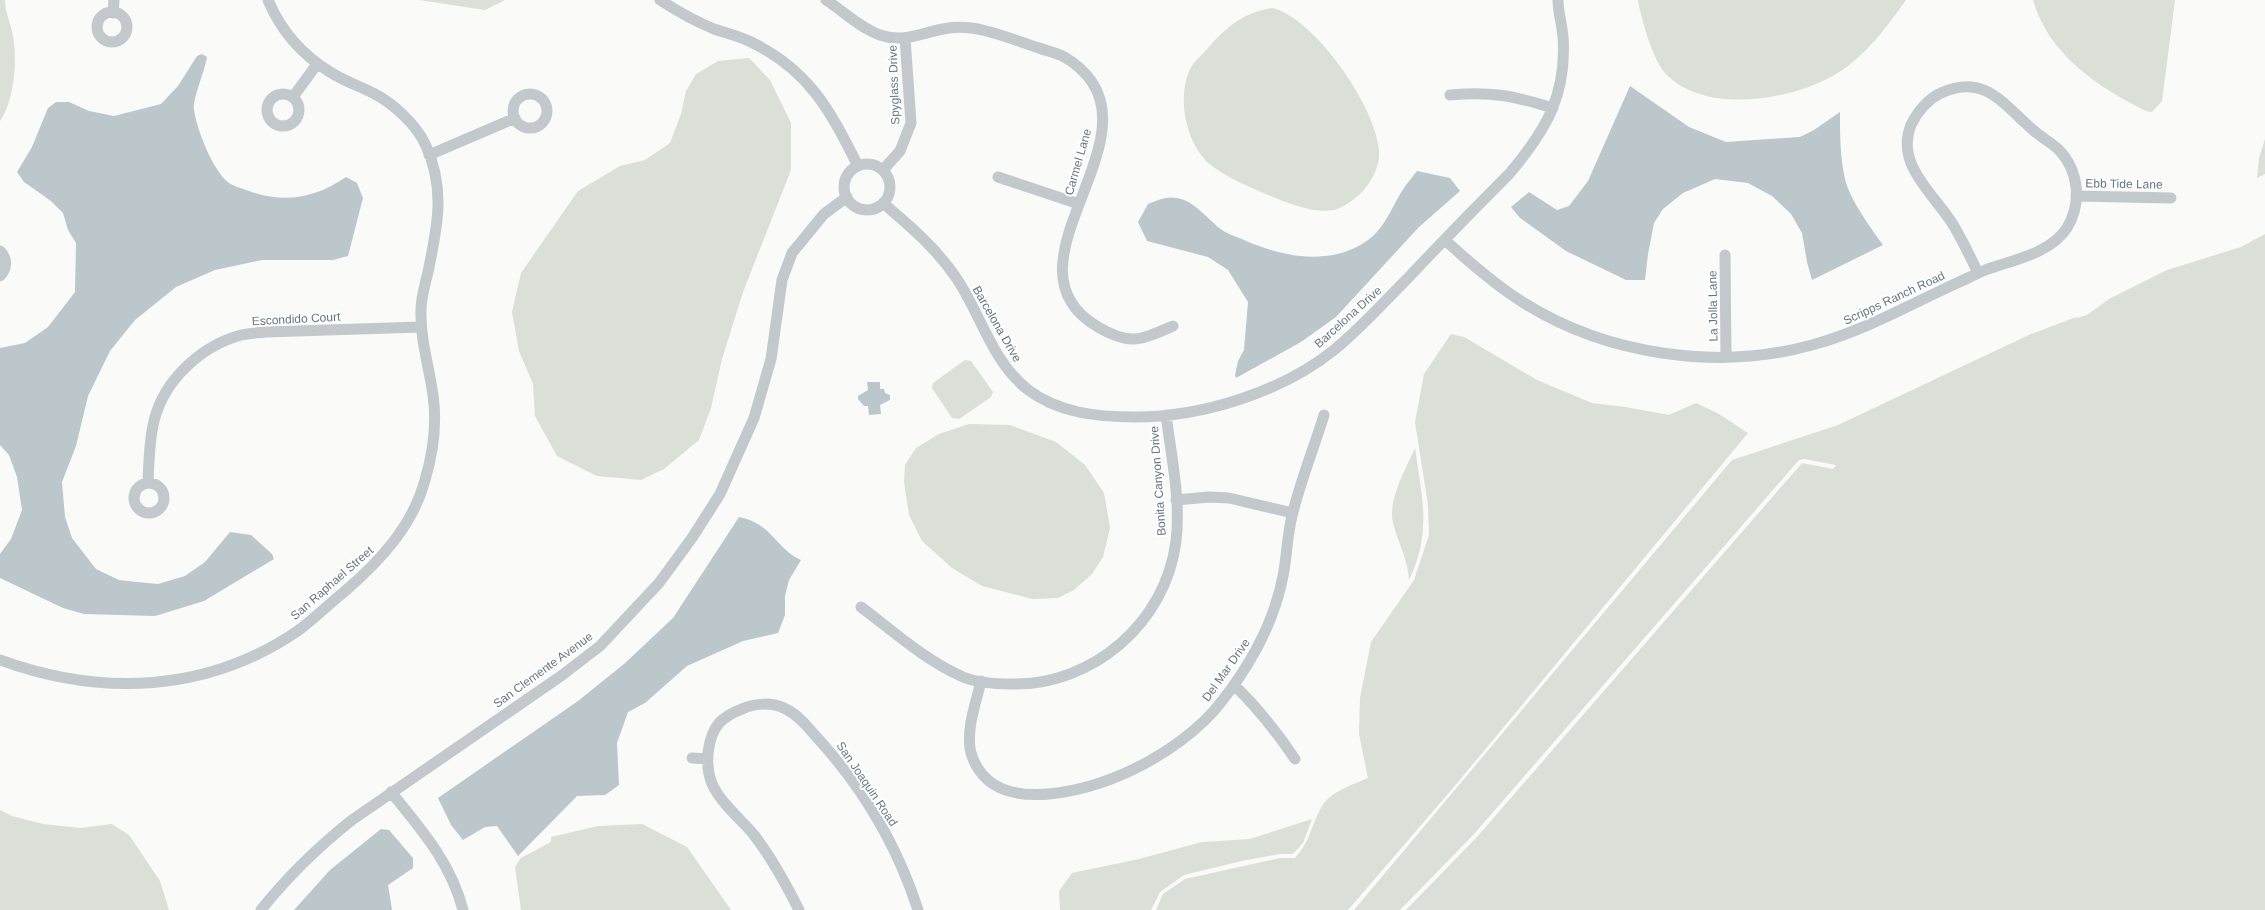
<svg xmlns="http://www.w3.org/2000/svg" width="2265" height="910" font-family="Arial,sans-serif">
	<rect width="100%" height="100%" fill="#fafaf8"/>
	<path fill="#dadfd7" d="M0,0H5C5,14 13,28 14,43C17,65 13,103 0,121Z
		M419,0H505L485,10Z
		M1638,0H1906C1888,25 1873,46 1848,66C1806,99 1706,118 1665,73C1653,60 1641,18 1638,0Z
		M2033,0H2175L2162,101L2152,112L2146,111C2099,88 2048,54 2033,0Z
		M1272,8C1314,17 1377,108 1379,151C1380,167 1371,183 1360,194C1354,200 1342,208 1334,210C1313,214 1285,202 1266,194C1247,186 1228,178 1212,166C1186,146 1177,99 1189,71C1193,62 1203,54 1209,47C1226,27 1245,12 1272,8Z
		M749,58L770,80L791,123V170L743,292L722,359L711,408L699,440L664,469L641,480L597,476L557,456L535,416L533,384L519,351L512,312L521,273L578,191L620,166L645,160L670,143L681,114L686,91L696,74L718,61Z
		M2265,139V174L2257,178L2259,158Z
		M2265,234V910H1406L1477,837L1802,463L1833,469L1836,465L1804,459L1799,460L1474,834L1400,910H1354L1732,460L1838,425L2031,334L2079,316L2074,319L2087,315L2109,299L2167,270L2241,247Z
		M1451,334L1464,337L1537,380L1592,403L1625,407L1669,415L1696,403L1719,414L1748,433L1453,788L1348,910H1156L1163,894L1185,879L1280,858H1295C1311,840 1310,828 1321,808C1329,792 1352,785 1368,778L1359,734L1360,698L1371,642L1414,580L1429,535L1428,505L1415,422L1424,374Z
		M965,360L971,361L993,392L991,397L959,419L952,418L932,388L933,383Z
		M969,424L1010,425L1056,442L1085,465L1104,493L1110,528L1103,557L1092,574L1074,590L1058,598L1032,599L982,586L952,568L922,541L909,515L904,482L905,465L916,448L939,434Z
		M1415,448C1422,497 1432,533 1409,580C1408,561 1400,546 1394,527C1386,502 1405,471 1415,448Z
		M0,810L12,816L43,824L80,828L112,824L129,835L160,881L169,910H0Z
		M1312,819L1303,843L1293,854H1280L1246,860L1184,875L1160,892L1151,910H1060L1059,891L1072,873L1139,859L1202,842L1250,839Z
		M642,824L687,847L731,910H521L515,867L521,858L551,842V837L598,826Z"/>
	<path fill="#bbc7cb" d="M202,54L207,57C205,70 192,101 194,110C197,130 213,171 229,183C233,186 241,188 246,190C282,204 314,199 346,177L357,183L363,198L348,256L333,260H262L215,270L176,287L135,320L110,351L88,396L76,446L62,482L65,517L72,538L96,569L119,580L137,582L158,584L185,576L205,562L230,532L251,535L272,554L274,559L204,601L155,616L84,614L63,608L0,578V554L11,539L22,510L17,477L9,455L0,445V348L25,343L48,327L75,292L76,243L68,230L63,213L51,201L24,182L17,172L32,147L48,108L56,102H69L89,111L114,116L161,104L178,86L197,56Z
		M1630,86L1689,127L1726,142L1800,137L1814,130L1840,112C1840,134 1840,157 1845,179C1850,200 1871,228 1883,245L1812,280L1807,262L1802,233L1791,214L1772,196L1748,183L1715,179L1683,193L1663,209L1654,223L1648,254L1645,280H1626L1566,251L1520,218L1511,207L1529,192L1557,210L1569,206L1588,181Z
		M1417,171L1450,178L1460,191L1419,227L1336,317L1301,342L1236,378L1235,375L1238,361L1244,350L1248,302L1228,270L1208,257L1147,241L1138,222L1148,204C1158,200 1167,196 1177,198C1195,201 1208,220 1222,230C1228,234 1237,237 1244,240C1282,257 1331,267 1368,240C1384,229 1392,207 1402,191C1406,184 1412,178 1417,171Z
		M867,382H880V389H884L885,393L890,395V400L880,405L881,414L869,415L868,406H864L858,399V396L868,390Z
		M739,517C773,524 774,547 801,560L789,580L785,596V615L778,633L743,641L687,666L645,703L628,712L617,743L619,785L605,795L577,796L518,856L497,826L485,827L463,840L451,825L438,798L578,701L624,664L673,618Z
		M381,829L389,830L413,858V868L388,885L392,910H294L330,870Z"/>
	<g fill="none" stroke-linecap="round" stroke-linejoin="round">
		<path stroke="#c3c8cc" stroke-width="11" d="M660,0C677,11 694,21 714,29C726,33 739,36 751,42C809,70 830,110 858,166
			M826,0C843,11 860,28 880,35C906,44 924,31 949,28C979,24 1010,39 1039,48C1047,51 1058,53 1066,58C1075,63 1086,73 1092,82C1141,155 1000,270 1098,327C1130,346 1141,340 1173,326
			M97 27a15 15 0 1 1 30 0a15 15 0 1 1-30 0Z
			M113,13L114,0
			M513 111a17 17 0 1 1 34 0a17 17 0 1 1-34 0Z
			M267 110a16 16 0 1 1 32 0a16 16 0 1 1-32 0Z
			M1450,95C1491,91 1514,96 1553,108
			M293,97L317,64
			M429,155L515,118
			M844 187a23 23 0 1 1 46 0a23 23 0 1 1-46 0Z
			M883,170L900,151L911,123L905,38
			M998,177L1079,204
			M2076,196L2171,198
			M883,203C911,227 937,249 957,279C981,315 992,361 1027,389C1058,413 1097,417 1135,417C1202,417 1282,392 1334,350C1360,329 1383,303 1407,279C1441,243 1475,208 1510,173C1546,130 1567,95 1563,37C1562,24 1558,12 1558,0
			M1445,240C1470,263 1495,285 1524,303C1607,355 1718,371 1812,345C1864,331 1909,305 1957,283C1966,279 1974,275 1983,271C2011,260 2049,255 2067,228C2082,203 2079,171 2059,150C2051,142 2040,137 2032,129C2003,104 1984,73 1941,93C1928,99 1917,112 1911,125C1895,164 1933,193 1952,223C1962,239 1970,256 1978,273
			M0,251C8,259 7,268 0,276
			M1725,255L1726,356
			M148,482C149,462 149,441 154,421C164,380 201,346 241,335C249,333 258,333 265,332L421,327
			M134 498a15 15 0 1 1 30 0a15 15 0 1 1-30 0Z
			M1176,500L1209,497L1229,498L1293,513
			M861,607C893,631 926,661 963,677C978,683 996,684 1011,684C1092,686 1166,623 1176,541C1181,500 1171,455 1166,415
			M0,660C101,697 208,693 299,630C315,618 329,604 344,592C379,562 413,526 425,480C433,453 437,423 433,395C429,366 420,339 421,310C421,297 425,285 428,272C437,228 446,190 426,146C417,125 393,103 373,93C359,86 344,81 330,72C301,54 281,31 268,0
			M981,681C976,703 967,726 970,748C971,755 975,764 979,770C1009,814 1091,789 1130,771C1164,755 1200,730 1222,701C1251,664 1274,623 1283,576C1287,556 1287,536 1292,516C1300,482 1314,448 1324,415
			M1234,685C1258,708 1276,731 1295,759
			M692,758L708,759
			M391,792C421,829 451,863 463,910
			M261,910C288,876 318,847 352,820L561,676L600,646L659,583L692,538L720,494L754,418L771,359L782,280L792,253L824,214L847,197
			M799,910C786,884 772,858 754,835C741,819 718,801 711,781C705,764 707,738 719,723C725,717 734,712 742,709C755,703 772,702 786,709C800,716 810,730 821,742C864,790 898,848 918,910"/>
	</g>
	<g text-anchor="middle" stroke-width="4" stroke-linejoin="round" paint-order="stroke">
		<g font-size="12" fill="#657683" stroke="#fff">
			<text transform="translate(894 85) rotate(-92)" y="4">Spyglass Drive</text>
			<text transform="translate(1078 162) rotate(-74)" y="4">Carmel Lane</text>
			<text transform="translate(2124 184) rotate(1)" y="4">Ebb Tide Lane</text>
			<text transform="translate(1894 298) rotate(-25)" y="4">Scripps Ranch Road</text>
			<text transform="translate(1713 306) rotate(-91)" y="4">La Jolla Lane</text>
			<text transform="translate(1348 317) rotate(-42)" y="4">Barcelona Drive</text>
			<text transform="translate(296 319) rotate(-3)" y="4">Escondido Court</text>
			<text transform="translate(997 324) rotate(60)" y="4">Barcelona Drive</text>
			<text transform="translate(1158 481) rotate(-94)" y="4">Bonita Canyon Drive</text>
			<text transform="translate(332 583) rotate(-41)" y="4">San Raphael Street</text>
			<text transform="translate(543 670) rotate(-36)" y="4">San Clemente Avenue</text>
			<text transform="translate(1226 670) rotate(-55)" y="4">Del Mar Drive</text>
			<text transform="translate(867 784) rotate(56)" y="4">San Joaquin Road</text>
		</g>
	</g>
</svg>
